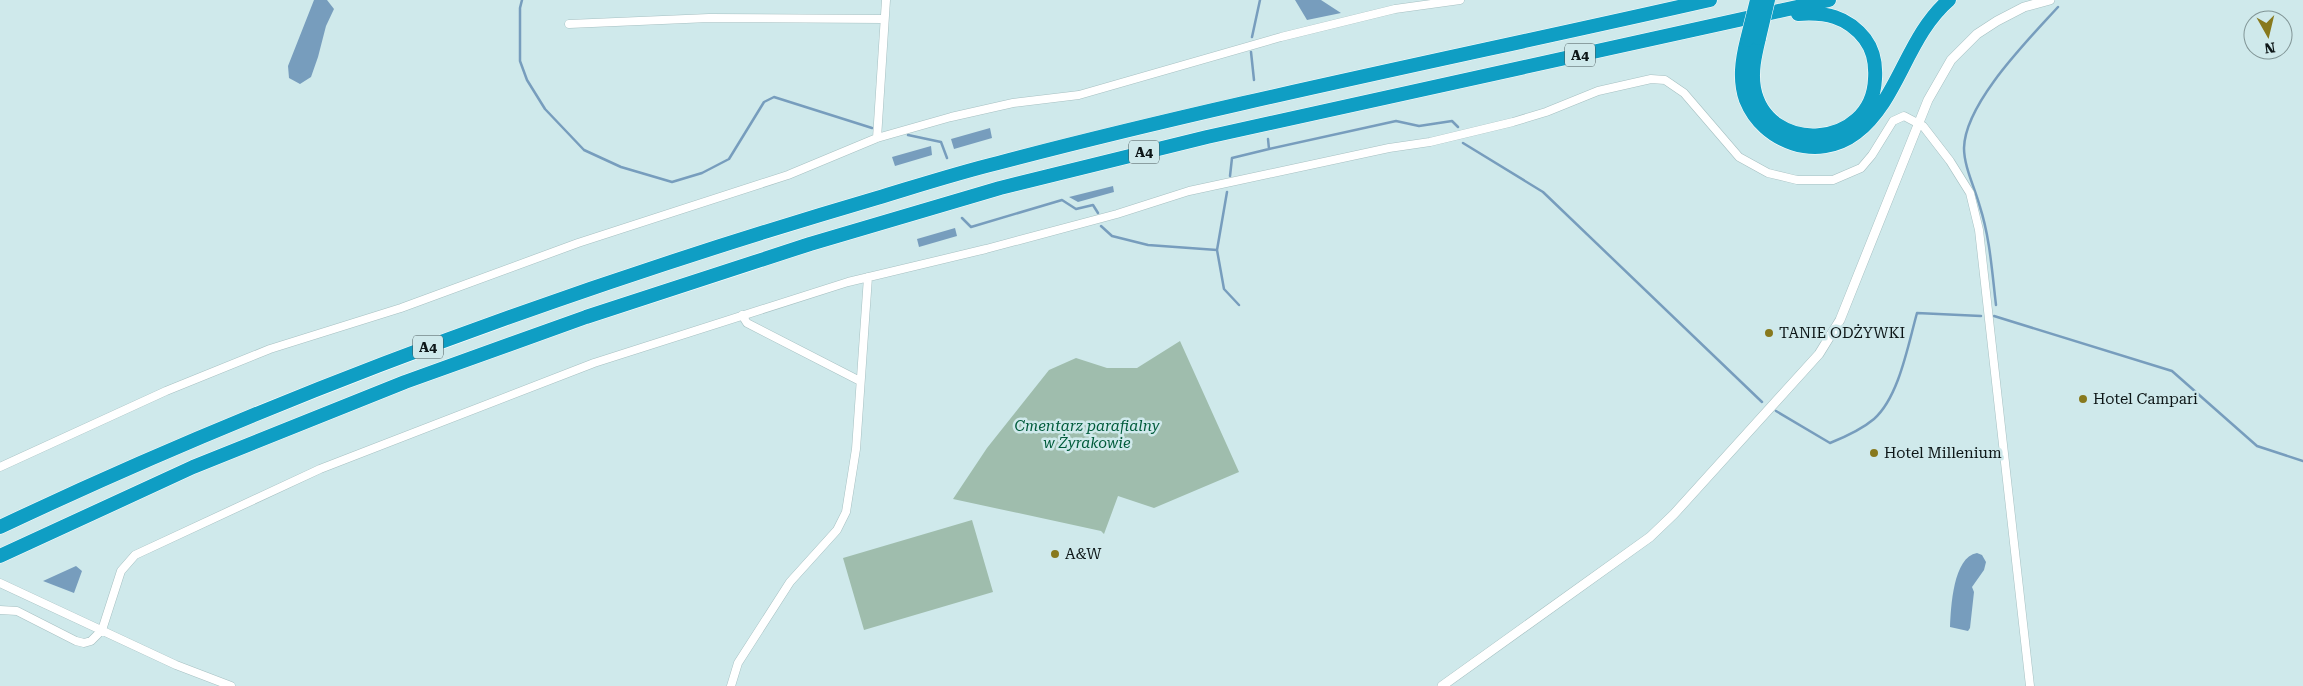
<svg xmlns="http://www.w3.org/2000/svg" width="2303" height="686" font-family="'Roboto Serif',serif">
	<rect width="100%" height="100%" fill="#cfe9eb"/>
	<path fill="#9fbdad" d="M1180,341L1239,472L1154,508L1118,496L1104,534L1101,531L953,499L987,448L1049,370L1076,358L1107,368H1137Z
		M972,520L993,592L864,630L843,558Z"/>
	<path fill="#779dbd" d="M314,0H327L334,9L326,26L318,57L311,77L300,84L289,78L288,66Z
		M1295,0H1321L1341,13L1307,20Z
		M990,128L992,138L954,149L951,139Z
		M931,146L932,155L895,166L892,157Z
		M1113,186L1114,192L1078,202L1069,197Z
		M955,228L957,236L919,247L917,239Z
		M1977,553L1982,555L1986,562L1984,570L1972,587L1974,592L1970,628L1968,631L1950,627C1951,607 1953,557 1977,553Z
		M76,566L82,571L74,593L43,581Z"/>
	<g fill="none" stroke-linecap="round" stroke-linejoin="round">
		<path stroke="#779dbd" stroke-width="2.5" d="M522,0L520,8V61L527,80L545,109L584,150L621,167L672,182L702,173L729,159L764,102L774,97L872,128
			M1252,37L1260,0
			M1251,52L1254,80
			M908,135L941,142L947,158
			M1463,143L1543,192L1762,402
			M1269,149L1396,121L1419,126L1452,121L1458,127
			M1230,176L1232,158L1269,149L1268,139
			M1227,192L1217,250L1224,289L1239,305
			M962,218L971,227L1062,200L1076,209L1093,205L1098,213
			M1101,226L1112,236L1148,245L1217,250
			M1996,305C1992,272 1990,238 1980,207C1975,188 1964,167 1964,148C1965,103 2028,40 2058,7
			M1994,316L2172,371L2257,446L2303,461
			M1776,411L1830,443C1845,437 1861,430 1874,419C1899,397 1908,345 1917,313L1981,316"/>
		<g stroke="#a6c0c2" stroke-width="9">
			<path id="minor" d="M569,24L709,18L884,19
				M877,138L886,0
				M742,315L747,323L860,381
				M0,467L166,391L270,349L401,308L578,243L788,175L877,138L951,117L1013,103L1079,95L1281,37L1395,9L1460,0
				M0,583L176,665L231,686
				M0,610L17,611L76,641L84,643L91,641L102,630L121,571L135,555L320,469L594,363L848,282L986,249L1117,214L1189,191L1389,148L1430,142L1513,122L1546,112L1598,91L1651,79L1665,80L1684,93L1739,157L1768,173L1797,180H1833L1861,168L1872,155L1893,121L1904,116L1923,126L1950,161L1970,193L1979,230L2030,686
				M731,686L738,663L790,582L837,530L846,512L856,449L868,277"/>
		</g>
		<g stroke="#a6c0c2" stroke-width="10">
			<path id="tertiary" d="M1442,686L1650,537L1674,514L1819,354L1840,320L1928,100L1951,60L1977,34L1997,21L2024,7L2050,0"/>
		</g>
		<g stroke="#fff" stroke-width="15">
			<path id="motorway" d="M1759,38C1755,55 1751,71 1754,88C1767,156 1872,149 1875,79C1876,65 1874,51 1865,39C1847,16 1825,12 1798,14
				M1747,40C1742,60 1739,80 1746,100C1763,143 1818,162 1856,133C1899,100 1906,37 1949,0
				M0,527C283,393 577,286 877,198C917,186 957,173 998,163C1234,101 1472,54 1710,0
				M0,556L193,467L405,382L586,317L810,244L1000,188L1207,137L1829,0"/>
		</g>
		<use href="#minor" stroke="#fff" stroke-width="8"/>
		<use href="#tertiary" stroke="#fff" stroke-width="9"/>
		<use href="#motorway" stroke="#0f9ec4" stroke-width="14"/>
		<g stroke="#fff" stroke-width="15" stroke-linecap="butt">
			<path id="motorway-bridge" d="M1759,38L1768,0
				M1747,40L1757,0"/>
		</g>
		<use href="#motorway-bridge" stroke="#0f9ec4" stroke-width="14"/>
	</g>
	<g fill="#88791d" stroke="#cfe9eb" stroke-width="2">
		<circle cx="1769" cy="333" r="5"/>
		<circle cx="2083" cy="399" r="5"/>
		<circle cx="1874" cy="453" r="5"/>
		<circle cx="1055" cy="554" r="5"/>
	</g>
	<g text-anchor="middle" stroke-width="5" stroke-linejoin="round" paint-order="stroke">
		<g fill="#cfe9eb" stroke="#475557" stroke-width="1">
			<rect x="1565" y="43.5" width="30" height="23" rx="4"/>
			<rect x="1129" y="140.5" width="30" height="23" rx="4"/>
			<rect x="413" y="335.5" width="30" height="23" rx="4"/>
		</g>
		<g font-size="14" font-weight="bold" fill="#0d1617">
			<text x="1580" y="60">A4</text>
			<text x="1144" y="157">A4</text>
			<text x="428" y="352">A4</text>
		</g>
		<g font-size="15" fill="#0d1617" stroke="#cfe9eb" text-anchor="start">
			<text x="1779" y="338">TANIE ODŻYWKI</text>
			<text x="2093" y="404">Hotel Campari</text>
			<text x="1884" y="458">Hotel Millenium</text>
			<text x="1065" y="559">A&amp;W</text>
		</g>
		<g font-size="15" font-style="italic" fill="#005b3b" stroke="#cfe9eb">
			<text x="1087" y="431">Cmentarz parafialny<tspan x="1087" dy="17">w Żyrakowie</tspan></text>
		</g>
	</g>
	<g transform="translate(2268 35) rotate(172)"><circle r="24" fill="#cfe9eb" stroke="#819596"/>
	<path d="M0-4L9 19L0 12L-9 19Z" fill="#88791d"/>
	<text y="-8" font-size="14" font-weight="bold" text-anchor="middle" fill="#0d1617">N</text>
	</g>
</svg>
